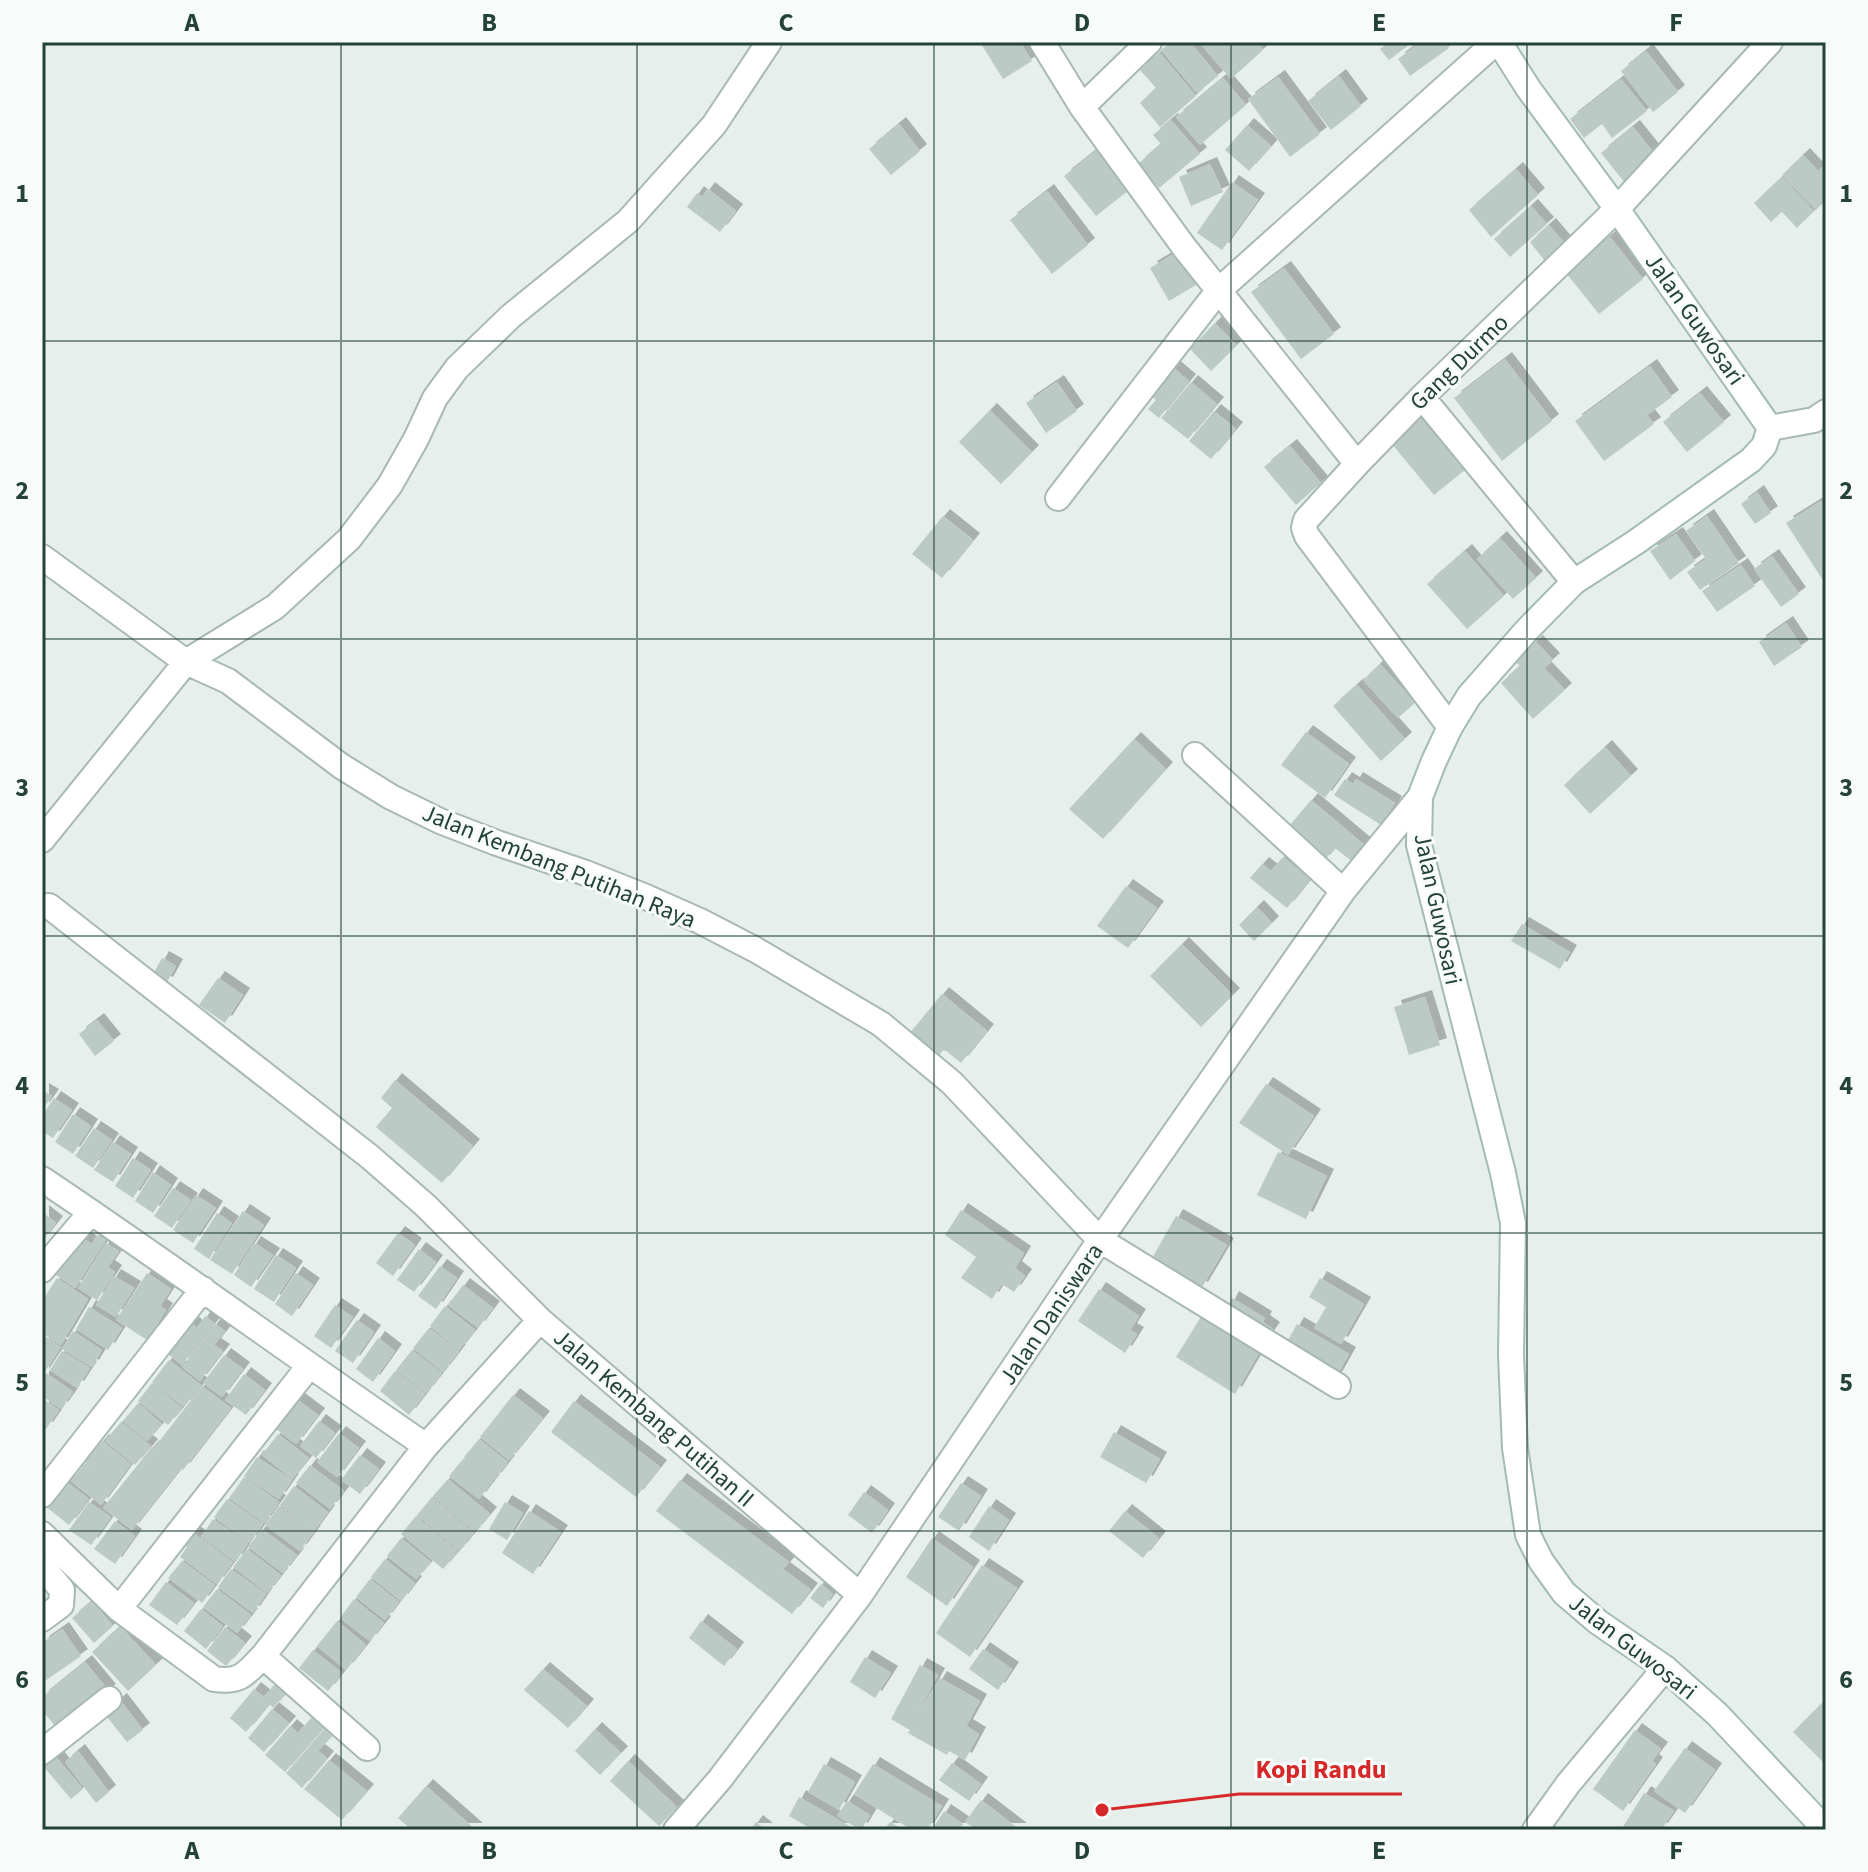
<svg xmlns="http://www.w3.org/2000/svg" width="1868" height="1872" font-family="'Source Sans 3',sans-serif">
	<defs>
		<filter id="shadow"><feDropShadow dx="7" dy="-7" stdDeviation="0" flood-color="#0004"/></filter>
	</defs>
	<rect width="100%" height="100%" fill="#e6efeb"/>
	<path fill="#bbcac4" filter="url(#shadow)" d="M980,42H1020L1032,61L1003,79Z
		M1171,42H1190L1218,76L1197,93L1161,50Z
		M1199,42H1257L1263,50L1231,79Z
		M1389,42H1413L1389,60L1380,49Z
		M1421,42H1445L1449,48L1410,76L1398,59Z
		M1646,51L1678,92L1653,112L1621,71Z
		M1160,53L1196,96L1160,127L1140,103L1156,88L1140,70Z
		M1339,76L1361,106L1331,130L1308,101Z
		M1278,77L1320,134L1290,157L1248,99Z
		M1223,78L1246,105L1200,145L1176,117Z
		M1621,79L1647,111L1612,138L1602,124L1584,138L1570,119Z
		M1171,120L1200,154L1159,188L1138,164L1161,144L1153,135Z
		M899,124L920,151L891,175L869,149Z
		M1247,125L1271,146L1249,171L1225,150Z
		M1633,127L1657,157L1625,183L1601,153Z
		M1102,146L1133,187L1096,216L1064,176Z
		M1803,155L1818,171L1826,163V200L1816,210L1782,175Z
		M1210,164L1223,192L1191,206L1179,177Z
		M1516,169L1538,195L1491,237L1469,210Z
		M1782,177L1814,211L1797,228L1782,212L1771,222L1754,203Z
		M1232,182L1258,200L1222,250L1197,233Z
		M708,189L736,211L720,232L687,207L697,193L702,197Z
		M1047,191L1088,245L1052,274L1010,220Z
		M1531,206L1547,224L1510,257L1494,239Z
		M1549,225L1565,244L1545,261L1530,242Z
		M1610,237L1643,279L1599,314L1566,273Z
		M1177,252L1196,285L1169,301L1150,268Z
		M1284,268L1334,334L1301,359L1251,292Z
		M1215,323L1237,345L1211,371L1190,349Z
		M1505,359L1552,421L1502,461L1454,398Z
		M1169,364L1189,381L1159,418L1148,409L1156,400L1146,391Z
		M1650,366L1672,397L1647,415L1654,424L1604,461L1575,421Z
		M1057,382L1077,411L1046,433L1026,403Z
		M1191,382L1217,404L1188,439L1161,418Z
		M1700,393L1724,422L1687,452L1663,422Z
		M990,410L1032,452L1001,484L959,442Z
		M1214,411L1236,429L1211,459L1189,441Z
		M1428,415L1470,466L1434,495L1392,444Z
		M1290,446L1321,483L1296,505L1264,467Z
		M1757,492L1771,513L1755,524L1741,504Z
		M1821,501L1826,510V585L1786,523Z
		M943,516L973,540L942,578L912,554Z
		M1707,516L1739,563L1700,590L1687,572L1706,559L1686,531Z
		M1676,534L1695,561L1670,580L1650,551Z
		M1500,538L1536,578L1513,599L1477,559Z
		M1465,551L1504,596L1467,629L1427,584Z
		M1772,556L1799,594L1781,607L1754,569Z
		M1741,565L1755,586L1717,612L1702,591Z
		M1786,623L1802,647L1774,666L1759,642Z
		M1536,642L1553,660L1544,668L1565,690L1533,719L1501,683L1520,666L1515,661Z
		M1380,664L1415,703L1398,718L1363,680Z
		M1357,685L1405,739L1381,761L1333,706Z
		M1306,732L1349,764L1325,798L1281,765Z
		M1134,739L1166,769L1103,839L1069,809Z
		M1605,747L1631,776L1590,814L1564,785Z
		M1345,779L1353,784L1356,779L1395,803L1381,825L1334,795Z
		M1311,800L1367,847L1354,863L1335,848L1323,862L1285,831Z
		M1283,857L1310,879L1287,908L1250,878L1262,864L1271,871Z
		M1126,886L1157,908L1128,948L1097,926Z
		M1257,907L1272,923L1254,941L1239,925Z
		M1522,924L1570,952L1560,969L1511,941Z
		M1182,944L1233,995L1201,1027L1150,976Z
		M162,958L176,966L166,984L152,976Z
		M218,978L243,995L225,1023L199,1005Z
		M942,994L987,1031L961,1063L944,1049L937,1058L909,1034Z
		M1425,997L1440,1045L1409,1055L1394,1007Z
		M97,1020L114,1041L95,1056L79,1034Z
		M395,1080L473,1146L442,1183L376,1127L392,1108L381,1098Z
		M1266,1084L1314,1116L1288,1155L1239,1123Z
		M42,1090L52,1096L42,1110Z
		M54,1098L72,1110L53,1138L42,1131V1116Z
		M73,1114L91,1126L73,1154L55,1142Z
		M94,1128L112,1140L93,1168L75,1156Z
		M113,1142L131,1154L113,1182L94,1170Z
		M1278,1152L1327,1176L1306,1219L1257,1195Z
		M133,1158L151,1170L133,1198L115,1186Z
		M153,1172L171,1185L153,1213L135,1201Z
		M173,1188L191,1200L172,1228L154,1216Z
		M196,1195L216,1208L193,1243L173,1230Z
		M961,1210L1024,1253L1015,1268L1025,1276L1014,1292L1002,1284L992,1299L961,1278L976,1257L945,1235Z
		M243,1211L264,1225L232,1274L210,1260Z
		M42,1212L56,1223L42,1241Z
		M217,1213L232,1223L209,1259L194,1249Z
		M1176,1216L1227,1245L1201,1289L1151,1260Z
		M398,1233L415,1245L393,1276L376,1263Z
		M97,1235L106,1240L75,1288L49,1270L79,1236L92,1244Z
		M106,1243L119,1251L108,1267L115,1272L97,1300L78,1288Z
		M254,1243L273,1255L251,1287L234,1275Z
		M419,1249L436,1262L414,1292L397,1280Z
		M276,1255L296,1268L274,1302L254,1289Z
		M440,1266L457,1278L436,1309L418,1296Z
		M147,1273L171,1289L160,1306L166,1310L147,1340L116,1320Z
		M296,1273L313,1285L292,1316L275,1304Z
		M114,1276L134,1288L116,1317L96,1305Z
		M57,1278L88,1299L61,1345L42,1333V1301Z
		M1320,1278L1364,1304L1341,1344L1314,1328L1326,1307L1309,1297Z
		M463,1285L493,1308L478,1328L448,1305Z
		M1099,1289L1139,1316L1130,1330L1137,1334L1125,1353L1078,1321Z
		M1232,1298L1265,1318L1263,1322L1273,1329L1266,1339L1224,1313Z
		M335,1305L353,1317L331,1348L314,1336Z
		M445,1306L475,1330L459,1350L430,1326Z
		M89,1307L122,1328L108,1350L76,1329Z
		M1204,1312L1262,1348L1235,1394L1176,1357Z
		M183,1316L197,1328L205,1316L214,1323L182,1365L159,1347Z
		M357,1320L374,1332L353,1363L335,1351Z
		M215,1324L225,1331L214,1345L223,1351L200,1381L182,1367Z
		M1297,1324L1349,1354L1335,1379L1283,1349Z
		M429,1328L459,1351L443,1372L413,1348Z
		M73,1331L102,1350L92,1367L62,1349Z
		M42,1334L61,1347L42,1376Z
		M378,1338L395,1351L373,1382L356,1369Z
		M412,1350L442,1373L426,1393L396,1370Z
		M62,1351L90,1368L77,1388L50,1370Z
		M224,1355L243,1369L222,1397L203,1383Z
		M169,1360L201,1385L184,1407L152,1382Z
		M395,1371L425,1394L409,1415L380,1391Z
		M46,1373L73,1392L61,1409L42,1396V1379Z
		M244,1374L265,1390L246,1415L225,1400Z
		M152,1383L182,1408L168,1425L138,1401Z
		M202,1386L231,1408L183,1470L181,1468L132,1530L103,1508L152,1447L162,1455L154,1448Z
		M513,1395L543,1418L509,1460L480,1437Z
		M294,1397L318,1415L296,1444L271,1425Z
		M42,1398L59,1410L46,1429L42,1427Z
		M574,1401L660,1467L636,1497L551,1432Z
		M138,1403L162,1424L147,1441L123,1421Z
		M319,1421L335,1433L316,1458L300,1446Z
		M121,1422L151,1446L135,1465L105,1441Z
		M1114,1432L1160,1459L1146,1483L1100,1457Z
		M339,1433L359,1448L337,1477L317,1462Z
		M278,1434L309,1458L292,1479L262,1455Z
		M479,1439L508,1462L494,1480L464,1457Z
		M102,1441L131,1464L101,1505L71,1481L85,1463L97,1472L85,1462Z
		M360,1455L379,1469L360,1494L341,1480Z
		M257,1457L292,1480L279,1499L244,1476Z
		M464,1458L493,1481L479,1499L449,1476Z
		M310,1465L344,1491L330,1509L296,1483Z
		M244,1477L279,1502L264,1523L229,1498Z
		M448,1479L490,1514L475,1532L433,1496Z
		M64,1480L89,1499L69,1525L45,1506Z
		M680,1480L789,1562L783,1569L811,1590L792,1614L656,1511Z
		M961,1483L981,1496L959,1531L938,1517Z
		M294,1486L328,1512L314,1531L280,1505Z
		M864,1492L888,1510L872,1533L848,1515Z
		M432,1497L474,1533L459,1551L417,1515Z
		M227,1499L263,1524L250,1543L214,1517Z
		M89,1502L111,1517L91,1545L69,1530Z
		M505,1502L523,1513L507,1540L489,1529Z
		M279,1506L314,1532L300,1551L265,1525Z
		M989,1506L1009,1520L989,1551L969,1537Z
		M529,1511L561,1532L533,1574L502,1553Z
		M1125,1511L1159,1538L1143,1558L1109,1531Z
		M416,1516L458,1552L443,1569L401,1534Z
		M213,1519L248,1543L236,1562L201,1537Z
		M115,1521L135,1536L115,1564L94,1549Z
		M185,1527L233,1562L217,1584L180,1557L187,1547L176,1539Z
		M262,1529L297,1555L283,1573L248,1547Z
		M401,1538L431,1562L416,1579L387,1556Z
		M932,1538L973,1567L947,1606L906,1577Z
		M247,1549L281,1575L267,1593L233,1567Z
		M385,1559L415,1583L401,1601L371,1577Z
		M182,1561L215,1585L202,1603L168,1578Z
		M982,1565L1017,1588L970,1657L936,1633Z
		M231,1569L266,1594L253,1613L218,1587Z
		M370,1579L399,1602L385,1620L356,1597Z
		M166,1582L194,1603L177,1625L149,1605Z
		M821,1584L833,1594L823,1608L810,1598Z
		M217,1589L251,1615L237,1633L203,1607Z
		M354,1599L384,1623L370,1641L340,1618Z
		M92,1601L113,1626L94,1643L72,1618Z
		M201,1609L223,1626L206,1649L184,1631Z
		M337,1621L366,1645L346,1670L317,1646Z
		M701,1621L737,1649L724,1666L689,1638Z
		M120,1626L156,1665L128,1691L92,1652Z
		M225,1627L245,1643L226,1666L207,1651Z
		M62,1629L81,1656L42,1683V1643Z
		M983,1649L1012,1669L998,1690L969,1669Z
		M313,1650L342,1673L328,1691L299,1668Z
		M865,1657L891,1673L875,1698L850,1682Z
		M85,1662L109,1691L59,1731L42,1710V1697Z
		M920,1665L938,1675L916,1716L940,1678L980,1701L966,1726L979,1734L965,1760L949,1751L947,1755L908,1733L910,1730L891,1719Z
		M543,1669L587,1706L568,1728L524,1690Z
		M274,1685L285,1694L273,1708L269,1704L246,1732L230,1718L254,1689L264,1697Z
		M1826,1699V1759L1823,1762L1793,1732Z
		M120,1700L143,1730L127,1742L104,1713Z
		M272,1709L289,1723L264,1752L248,1738Z
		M313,1716L325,1726L285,1772L265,1755L290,1726L298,1733Z
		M325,1728L333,1735L318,1751L327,1758L302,1788L286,1773Z
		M595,1729L621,1753L600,1775L575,1751Z
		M1635,1730L1661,1749L1652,1761L1656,1764L1623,1811L1593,1789Z
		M1685,1748L1715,1770L1685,1813L1654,1791Z
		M78,1751L109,1792L96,1803L65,1762Z
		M56,1757L83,1789L71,1799L44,1767Z
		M329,1760L367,1791L342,1820L304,1789Z
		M628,1761L677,1807L659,1826L610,1781Z
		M952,1763L981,1784L969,1801L939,1780Z
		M824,1764L855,1782L839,1810L808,1792Z
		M873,1764L942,1806L927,1830H912L854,1794Z
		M426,1786L476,1830H412L398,1818Z
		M1644,1793L1674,1811L1661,1830H1621Z
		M799,1797L856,1830H813L789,1816Z
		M981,1800L1020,1830H977L965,1822Z
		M847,1801L870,1815L861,1830L837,1816Z
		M944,1811L963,1824L959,1830H932Z
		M756,1822L766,1830H750Z
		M890,1822L903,1830H884Z"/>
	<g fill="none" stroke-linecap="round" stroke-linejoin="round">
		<g stroke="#a8b8b2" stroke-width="28">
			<path id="street" d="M1042,42L1082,107L1184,247L1357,464
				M1082,107L1149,42
				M1422,397L1574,582
				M1770,428L1814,420L1826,412
				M1058,498L1218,291L1496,42
				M42,557L186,662L42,840
				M186,662L228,681L341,766L391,797L440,821L497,843L583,872L646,897L700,921L756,950L881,1024L952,1083L1100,1240L1338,1386
				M186,662L275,607L349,539L390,485L416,439L435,398L457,368L511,316L628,221L714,125L769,42
				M1450,727L1307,536L1304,528L1306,520L1357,464L1422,397L1617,209L1770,42
				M1195,755L1343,891
				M49,906L370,1157L426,1206L540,1320
				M42,1179C172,1266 297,1358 426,1446
				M42,1270L91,1212
				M42,1495L203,1289
				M42,1534L119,1609L214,1679C241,1683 245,1674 263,1656L426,1446L540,1320L860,1595
				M42,1566L62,1590L61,1605L42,1619
				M119,1609L309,1366
				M263,1656L367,1748
				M42,1752L109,1699
				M676,1830L720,1779L860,1595L1100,1240L1343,891L1420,797
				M1535,1830L1568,1784L1665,1668"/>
		</g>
		<g stroke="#a4bbb3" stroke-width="28">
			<path id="secondary" d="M1499,42L1528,88L1617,209L1770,428L1764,446L1751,460L1636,542L1574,582L1527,630L1469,696L1450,727L1434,761L1420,797L1419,845L1503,1173L1513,1223L1511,1355L1515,1448L1528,1535L1541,1561L1564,1593L1598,1622L1665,1668L1717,1714L1826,1830"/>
		</g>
		<use href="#street" stroke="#fff" stroke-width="24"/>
		<use href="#secondary" stroke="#fff" stroke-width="24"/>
	</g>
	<path fill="none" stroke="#24423a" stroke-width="2" stroke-opacity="0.55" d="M341,42V1830M637,42V1830M934,42V1830M1231,42V1830M1527,42V1830M42,341H1826M42,639H1826M42,936H1826M42,1233H1826M42,1531H1826"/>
	<g text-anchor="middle" stroke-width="6" stroke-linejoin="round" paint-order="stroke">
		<g font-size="24" fill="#24423a" stroke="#f7fbf9">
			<text transform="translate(1695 319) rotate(55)" y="8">Jalan Guwosari</text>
			<text transform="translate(1459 362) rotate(-44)" y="8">Gang Durmo</text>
			<text transform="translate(559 866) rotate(22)" y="8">Jalan Kembang Putihan Raya</text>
			<text transform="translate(1438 909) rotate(78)" y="8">Jalan Guwosari</text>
			<text transform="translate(1051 1314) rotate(-56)" y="8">Jalan Daniswara</text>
			<text transform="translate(654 1418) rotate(41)" y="8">Jalan Kembang Putihan II</text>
			<text transform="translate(1633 1647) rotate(38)" y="8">Jalan Guwosari</text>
		</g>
	</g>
	<path fill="none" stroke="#d62828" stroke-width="3" d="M1102 1810L1239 1794H1402"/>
	<circle fill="#d62828" stroke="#f7fbf9" stroke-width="3" cx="1102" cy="1810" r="8"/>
	<g font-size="26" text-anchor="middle" font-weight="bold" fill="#d62828" stroke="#f7fbf9" stroke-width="6" stroke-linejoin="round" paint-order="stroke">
		<text x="1321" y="1778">Kopi Randu</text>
	</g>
	<rect width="1868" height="1872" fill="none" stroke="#f7fbf9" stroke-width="88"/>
	<rect x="44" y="44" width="1780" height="1784" fill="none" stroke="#24423a" stroke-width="3"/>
	<g font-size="26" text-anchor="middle" font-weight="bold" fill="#24423a">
		<text x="192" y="31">A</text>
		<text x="489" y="31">B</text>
		<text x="786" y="31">C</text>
		<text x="1082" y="31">D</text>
		<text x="1379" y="31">E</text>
		<text x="1676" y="31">F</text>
		<text x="22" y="202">1</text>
		<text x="1846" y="202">1</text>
		<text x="22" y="499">2</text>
		<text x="1846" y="499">2</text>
		<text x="22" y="796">3</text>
		<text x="1846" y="796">3</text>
		<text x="22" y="1094">4</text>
		<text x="1846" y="1094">4</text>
		<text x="22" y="1391">5</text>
		<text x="1846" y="1391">5</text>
		<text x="22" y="1688">6</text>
		<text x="1846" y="1688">6</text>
		<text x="192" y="1859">A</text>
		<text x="489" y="1859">B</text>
		<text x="786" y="1859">C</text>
		<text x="1082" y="1859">D</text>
		<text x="1379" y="1859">E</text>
		<text x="1676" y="1859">F</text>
	</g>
</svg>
